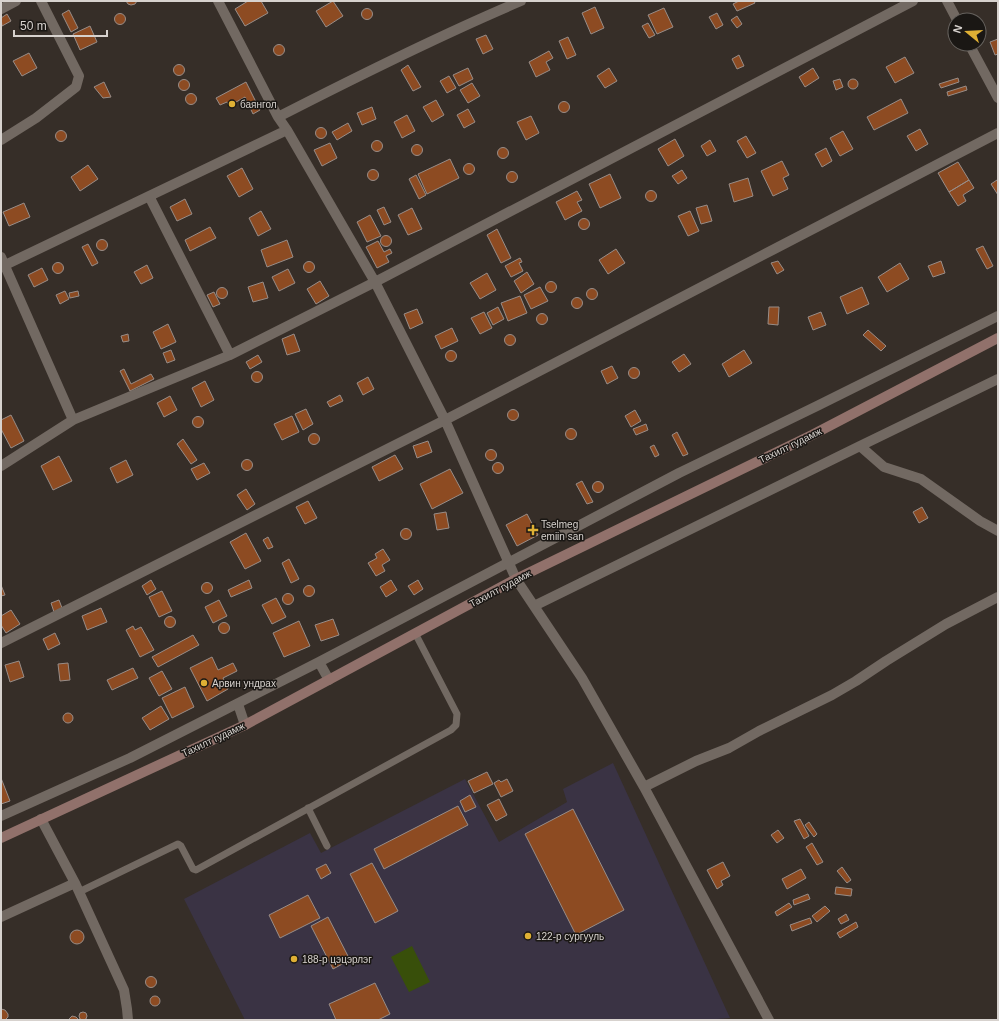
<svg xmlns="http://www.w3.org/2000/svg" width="999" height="1021" font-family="Arial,sans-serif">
	<rect width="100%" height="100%" fill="#362e28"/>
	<path fill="#3a3344" d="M613,763L730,1018L704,1020H245L184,899L310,833L321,853L465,779L499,842L567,802L563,789Z"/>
	<path fill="#384f0a" d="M412,946L430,982L409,992L391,957Z"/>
	<path fill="#8d4b22" stroke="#988d88" d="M126,1H137L135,4L131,5L128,4Z
		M248,1H261L268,13L245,26L235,9Z
		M333,1L343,16L326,27L316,11Z
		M739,1H754L755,3L737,11L733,4Z
		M595,7L604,28L591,34L582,13Z
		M664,8L673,27L657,34L648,15Z
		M361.5 14a5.5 5.5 0 1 1 11 0a5.5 5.5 0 1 1-11 0Z
		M69,10L78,28L71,32L62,14Z
		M717,13L723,25L716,29L709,17Z
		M114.5 19a5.5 5.5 0 1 1 11 0a5.5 5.5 0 1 1-11 0Z
		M7,14L11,21L2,26L1,18Z
		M737,16L742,24L737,28L731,20Z
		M648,23L655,35L649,38L642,26Z
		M90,26L97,42L80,50L73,34Z
		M486,35L493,49L483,54L476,39Z
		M568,37L576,55L567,59L559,41Z
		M998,39V54L995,55L990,42Z
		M273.5 50a5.5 5.5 0 1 1 11 0a5.5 5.5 0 1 1-11 0Z
		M549,51L553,58L546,62L550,70L536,77L529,62Z
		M29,53L37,68L22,76L13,61Z
		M739,55L744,66L737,69L732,59Z
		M905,57L914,73L895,83L886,67Z
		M173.5 70a5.5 5.5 0 1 1 11 0a5.5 5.5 0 1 1-11 0Z
		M408,65L421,87L413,91L401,70Z
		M468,68L473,79L459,86L453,75Z
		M609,68L617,81L605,88L597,76Z
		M813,68L819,78L805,87L799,77Z
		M449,76L456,88L447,93L440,81Z
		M958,78L959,82L941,88L939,84Z
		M848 84a5 5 0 1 1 10 0a5 5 0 1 1-10 0Z
		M840,79L843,87L836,90L833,81Z
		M178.5 85a5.5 5.5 0 1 1 11 0a5.5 5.5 0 1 1-11 0Z
		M104,82L111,97L103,98L94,87Z
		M246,82L260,110L253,114L245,97L229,106L227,102L220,105L216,98Z
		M472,83L480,96L468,103L460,90Z
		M966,86L967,90L948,96L947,92Z
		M185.5 99a5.5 5.5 0 1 1 11 0a5.5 5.5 0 1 1-11 0Z
		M901,99L908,113L874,130L867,117Z
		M436,100L444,115L432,122L423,107Z
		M558.5 107a5.5 5.5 0 1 1 11 0a5.5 5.5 0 1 1-11 0Z
		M372,107L376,119L362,125L357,113Z
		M468,109L475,122L464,128L457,115Z
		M407,115L415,131L402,138L394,122Z
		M531,116L539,133L526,140L517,122Z
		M348,123L352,131L337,140L332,132Z
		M315.5 133a5.5 5.5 0 1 1 11 0a5.5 5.5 0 1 1-11 0Z
		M920,129L928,144L916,151L907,136Z
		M55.5 136a5.5 5.5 0 1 1 11 0a5.5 5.5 0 1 1-11 0Z
		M843,131L853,149L840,156L830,138Z
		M746,136L756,153L747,158L737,141Z
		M675,139L684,156L668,166L658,149Z
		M710,140L716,151L707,156L701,146Z
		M371.5 146a5.5 5.5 0 1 1 11 0a5.5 5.5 0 1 1-11 0Z
		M330,143L337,158L322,166L314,150Z
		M411.5 150a5.5 5.5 0 1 1 11 0a5.5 5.5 0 1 1-11 0Z
		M497.5 153a5.5 5.5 0 1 1 11 0a5.5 5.5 0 1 1-11 0Z
		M826,148L832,161L822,167L815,154Z
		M450,159L459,178L427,194L418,174Z
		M782,161L789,175L783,178L788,189L773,196L761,171Z
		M958,162L969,180L949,192L938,173Z
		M463.5 169a5.5 5.5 0 1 1 11 0a5.5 5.5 0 1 1-11 0Z
		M88,165L98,179L80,191L71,177Z
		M242,168L253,189L239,197L227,176Z
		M367.5 175a5.5 5.5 0 1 1 11 0a5.5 5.5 0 1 1-11 0Z
		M682,170L687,178L678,184L672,176Z
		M506.5 177a5.5 5.5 0 1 1 11 0a5.5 5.5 0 1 1-11 0Z
		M610,174L621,198L600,208L589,184Z
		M416,175L426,195L419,199L409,179Z
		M748,178L753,196L734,202L729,184Z
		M969,180L974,188L963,195L966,201L958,206L949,192Z
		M997,180L998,182V195L991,184Z
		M645.5 196a5.5 5.5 0 1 1 11 0a5.5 5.5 0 1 1-11 0Z
		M577,191L582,200L577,202L582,211L565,220L556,202Z
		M185,199L192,214L177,221L170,207Z
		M24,203L30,217L9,226L3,212Z
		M707,205L712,221L701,224L696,208Z
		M384,207L391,222L384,225L377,210Z
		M412,208L422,229L408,235L398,215Z
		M261,211L271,229L258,236L249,218Z
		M690,211L699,231L688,236L678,216Z
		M370,215L381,236L367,242L357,222Z
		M578.5 224a5.5 5.5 0 1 1 11 0a5.5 5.5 0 1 1-11 0Z
		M210,227L216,238L190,251L185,240Z
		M497,229L511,258L501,263L487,235Z
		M380.5 241a5.5 5.5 0 1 1 11 0a5.5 5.5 0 1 1-11 0Z
		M96.5 245a5.5 5.5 0 1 1 11 0a5.5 5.5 0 1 1-11 0Z
		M287,240L293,257L267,267L261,250Z
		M378,241L384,252L390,249L392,253L386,256L389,262L377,268L366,247Z
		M88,244L98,263L92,266L82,247Z
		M983,246L993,266L987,269L976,249Z
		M616,249L625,263L608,274L599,260Z
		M520,258L522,262L519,263L523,271L511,277L505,266Z
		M778,261L784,270L777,274L771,263Z
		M941,261L945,273L933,277L928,266Z
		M303.5 267a5.5 5.5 0 1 1 11 0a5.5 5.5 0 1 1-11 0Z
		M52.5 268a5.5 5.5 0 1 1 11 0a5.5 5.5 0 1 1-11 0Z
		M900,263L909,279L887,292L878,277Z
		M147,265L153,278L141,284L134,272Z
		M42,268L48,280L34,287L28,275Z
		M288,269L295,283L279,291L272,277Z
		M527,272L534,284L521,293L514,281Z
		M487,273L496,290L480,299L470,283Z
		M320,281L329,296L316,304L307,289Z
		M545.5 287a5.5 5.5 0 1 1 11 0a5.5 5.5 0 1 1-11 0Z
		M263,282L268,298L253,302L248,287Z
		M540,287L548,301L531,309L524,295Z
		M862,287L869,304L847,314L840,297Z
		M216.5 293a5.5 5.5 0 1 1 11 0a5.5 5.5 0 1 1-11 0Z
		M586.5 294a5.5 5.5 0 1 1 11 0a5.5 5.5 0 1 1-11 0Z
		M65,291L69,299L60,304L56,295Z
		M78,291L79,296L70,298L69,293Z
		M214,292L220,304L213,307L207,295Z
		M520,296L527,313L508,321L501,303Z
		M571.5 303a5.5 5.5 0 1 1 11 0a5.5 5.5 0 1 1-11 0Z
		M498,307L504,319L493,325L487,313Z
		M769,307H779L778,325L768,324Z
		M417,309L423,323L410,329L404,314Z
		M484,312L492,328L480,334L471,318Z
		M821,312L826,325L813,330L808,317Z
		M536.5 319a5.5 5.5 0 1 1 11 0a5.5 5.5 0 1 1-11 0Z
		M168,324L176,342L161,349L153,332Z
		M452,328L458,341L441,349L435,336Z
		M868,330L886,346L881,351L863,335Z
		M128,334L129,341L123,342L121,336Z
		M294,334L300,351L287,355L282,339Z
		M504.5 340a5.5 5.5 0 1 1 11 0a5.5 5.5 0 1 1-11 0Z
		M171,350L175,360L167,363L163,353Z
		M744,350L752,363L729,377L722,364Z
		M445.5 356a5.5 5.5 0 1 1 11 0a5.5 5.5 0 1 1-11 0Z
		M684,354L691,364L679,372L672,362Z
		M258,355L262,362L250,369L246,362Z
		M612,366L618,378L607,384L601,371Z
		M628.5 373a5.5 5.5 0 1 1 11 0a5.5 5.5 0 1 1-11 0Z
		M124,369L131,384L151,374L154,379L130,391L120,371Z
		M251.5 377a5.5 5.5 0 1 1 11 0a5.5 5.5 0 1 1-11 0Z
		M368,377L374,389L363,395L357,383Z
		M205,381L214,400L201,407L192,388Z
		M340,395L343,401L330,407L327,402Z
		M170,396L177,410L164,417L157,403Z
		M306,409L313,424L303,430L295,414Z
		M507.5 415a5.5 5.5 0 1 1 11 0a5.5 5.5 0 1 1-11 0Z
		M635,410L641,421L631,427L625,416Z
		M11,415L24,441L11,448L1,429V420Z
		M292,416L299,432L282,440L274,424Z
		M192.5 422a5.5 5.5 0 1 1 11 0a5.5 5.5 0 1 1-11 0Z
		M646,424L648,430L636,435L633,429Z
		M565.5 434a5.5 5.5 0 1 1 11 0a5.5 5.5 0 1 1-11 0Z
		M677,432L688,454L683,456L672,435Z
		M308.5 439a5.5 5.5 0 1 1 11 0a5.5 5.5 0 1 1-11 0Z
		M183,439L197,460L191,464L177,444Z
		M428,441L432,452L417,458L413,446Z
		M654,445L659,455L655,457L650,447Z
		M485.5 455a5.5 5.5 0 1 1 11 0a5.5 5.5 0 1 1-11 0Z
		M395,455L403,469L379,481L372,467Z
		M59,456L72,481L53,490L41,466Z
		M241.5 465a5.5 5.5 0 1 1 11 0a5.5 5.5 0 1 1-11 0Z
		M126,460L133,475L117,483L110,468Z
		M492.5 468a5.5 5.5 0 1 1 11 0a5.5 5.5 0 1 1-11 0Z
		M204,463L210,473L197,480L191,469Z
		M450,469L463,493L432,509L420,484Z
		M582,481L593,502L587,504L576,484Z
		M592.5 487a5.5 5.5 0 1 1 11 0a5.5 5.5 0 1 1-11 0Z
		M246,489L255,504L247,510L237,495Z
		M308,501L317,518L305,524L296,507Z
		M922,507L928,518L919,523L913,512Z
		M446,512L449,528L437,530L434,514Z
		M527,514L538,535L517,546L506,525Z
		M400.5 534a5.5 5.5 0 1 1 11 0a5.5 5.5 0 1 1-11 0Z
		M246,533L261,561L245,569L230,542Z
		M268,537L273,547L268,549L263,540Z
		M383,549L390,560L382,565L385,571L376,576L368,563L377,558L375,554Z
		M289,559L299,579L291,583L282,563Z
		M151,580L156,589L147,595L142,586Z
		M249,580L252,588L231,597L228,590Z
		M391,580L397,590L386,597L380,587Z
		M418,580L423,589L414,595L408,586Z
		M201.5 588a5.5 5.5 0 1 1 11 0a5.5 5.5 0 1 1-11 0Z
		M1,585L5,595L1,596Z
		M303.5 591a5.5 5.5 0 1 1 11 0a5.5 5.5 0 1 1-11 0Z
		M162,591L172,611L159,617L149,597Z
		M282.5 599a5.5 5.5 0 1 1 11 0a5.5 5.5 0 1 1-11 0Z
		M276,598L286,617L272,624L262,605Z
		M59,600L62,608L54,612L51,603Z
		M219,600L227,616L213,623L205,607Z
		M101,608L107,622L87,630L82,616Z
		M11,610L20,624L6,633L1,625V616Z
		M164.5 622a5.5 5.5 0 1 1 11 0a5.5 5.5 0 1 1-11 0Z
		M333,619L339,635L321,641L315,625Z
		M299,621L310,646L284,657L273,633Z
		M218.5 628a5.5 5.5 0 1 1 11 0a5.5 5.5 0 1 1-11 0Z
		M133,626L135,630L141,627L154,650L140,657L126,630Z
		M55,633L60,644L48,650L43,639Z
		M193,635L199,645L158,667L152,657Z
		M212,657L218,670L233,663L237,671L223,678L228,689L207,701L190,668Z
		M19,661L24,677L10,682L5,665Z
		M68,663L70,680L60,681L58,664Z
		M133,668L138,678L112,690L107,680Z
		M162,671L172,689L159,696L149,678Z
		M185,687L194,707L172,718L162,698Z
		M161,706L169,719L150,730L142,718Z
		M63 718a5 5 0 1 1 10 0a5 5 0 1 1-10 0Z
		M487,772L493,784L474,793L468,781Z
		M1,778L10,801L1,804Z
		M507,779L513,791L501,797L494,783L499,780L501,782Z
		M470,795L476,807L465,812L460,801Z
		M499,799L507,815L496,821L487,805Z
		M458,806L468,825L384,869L374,849Z
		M573,809L624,910L576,935L525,834Z
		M800,819L809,836L804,839L794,821Z
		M809,822L817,834L814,837L805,825Z
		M778,830L784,838L777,843L771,835Z
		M812,843L823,862L817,865L806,847Z
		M723,862L730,876L721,881L723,885L717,889L707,870Z
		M372,863L398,911L375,923L350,874Z
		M326,864L331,873L321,879L316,869Z
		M842,867L851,880L847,883L837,871Z
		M801,869L806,878L787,889L782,879Z
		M836,887L852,889L851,896L835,894Z
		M808,894L810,899L794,905L793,900Z
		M308,895L320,918L280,938L269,915Z
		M789,903L792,907L777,916L775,912Z
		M825,906L830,911L817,922L812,916Z
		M846,914L849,920L841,924L838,919Z
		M328,917L350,960L333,969L311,926Z
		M810,918L812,923L792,931L790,925Z
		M856,922L858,927L840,938L837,933Z
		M70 937a7 7 0 1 1 14 0a7 7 0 1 1-14 0Z
		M145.5 982a5.5 5.5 0 1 1 11 0a5.5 5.5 0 1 1-11 0Z
		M375,983L390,1014L378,1020H336L329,1004Z
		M150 1001a5 5 0 1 1 10 0a5 5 0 1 1-10 0Z
		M1,1009L5,1010L8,1014V1017L5,1020H1Z
		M79 1016a4 4 0 1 1 8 0a4 4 0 1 1-8 0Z
		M72,1016L76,1017L79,1020H68Z"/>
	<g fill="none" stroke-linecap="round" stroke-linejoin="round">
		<path stroke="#726962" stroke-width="7" d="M308,808L327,846
			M79,892L178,844L181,846L192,867L193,869L196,870L451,730L456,725L457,714L415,633"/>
		<path stroke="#726962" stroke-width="10" d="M218,1L278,117L287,130L375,282L445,420L516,579L582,678L644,787L696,761L729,748L759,731L832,695L856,681L886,661L946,624L998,597
			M947,1L957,20
			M1,9L16,1
			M969,44L998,98
			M278,117C358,76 438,36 521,1
			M1,140L36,118L76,87L79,76L41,1
			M149,196L230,355
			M1,257L73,420
			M1,267L287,130
			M860,446L998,379
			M1,466L73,420L230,355L375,282L913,1
			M534,606L860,446L884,467L921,479L980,521L998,531
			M1,643L445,420L998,133
			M319,662L329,680
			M238,704L245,725
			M644,787L769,1020
			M1,816L130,758L319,662L679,473L819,405L998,316
			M41,819L75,883L124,990L127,1009L128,1020
			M1,917L75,883"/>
		<path stroke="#91716b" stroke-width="10" d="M1,838L245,725L516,579L812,435L998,338"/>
	</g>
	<g fill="#dfb034" stroke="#1a1714" stroke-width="1.5">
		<circle cx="232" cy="104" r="4"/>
		<path d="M531 524h4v4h4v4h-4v4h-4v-4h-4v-4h4z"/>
		<circle cx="204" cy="683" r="4"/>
		<circle cx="528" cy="936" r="4"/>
		<circle cx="294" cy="959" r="4"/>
	</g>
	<g text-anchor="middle" stroke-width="3" stroke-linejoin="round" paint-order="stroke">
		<g font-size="10" fill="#d7d2ce" stroke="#1a1714" text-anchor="start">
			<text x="240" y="108">баянгол</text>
			<text x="541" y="528">Tselmeg<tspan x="541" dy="12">emiin san</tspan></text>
			<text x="212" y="687">Арвин ундрах</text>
			<text x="536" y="940">122-р сургууль</text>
			<text x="302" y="963">188-р цэцэрлэг</text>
		</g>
		<g font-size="10" fill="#d7d2ce" stroke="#1a1714">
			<text transform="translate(790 445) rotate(-26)" y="4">Тахилт гудамж</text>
			<text transform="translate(500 588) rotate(-28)" y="4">Тахилт гудамж</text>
			<text transform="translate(213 739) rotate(-25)" y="4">Тахилт гудамж</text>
		</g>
	</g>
	<rect width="999" height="1021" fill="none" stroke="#d7d2ce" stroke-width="4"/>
	<g transform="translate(967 32) rotate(288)"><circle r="19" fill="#1a1714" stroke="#66625e"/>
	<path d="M0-3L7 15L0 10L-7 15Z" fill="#dfb034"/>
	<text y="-6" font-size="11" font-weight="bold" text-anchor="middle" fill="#d7d2ce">N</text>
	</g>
	<path d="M14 30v6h93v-6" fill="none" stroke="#d7d2ce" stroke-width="2"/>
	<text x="20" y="30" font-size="12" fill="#d7d2ce" stroke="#1a1714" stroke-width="3" paint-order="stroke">50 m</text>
</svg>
